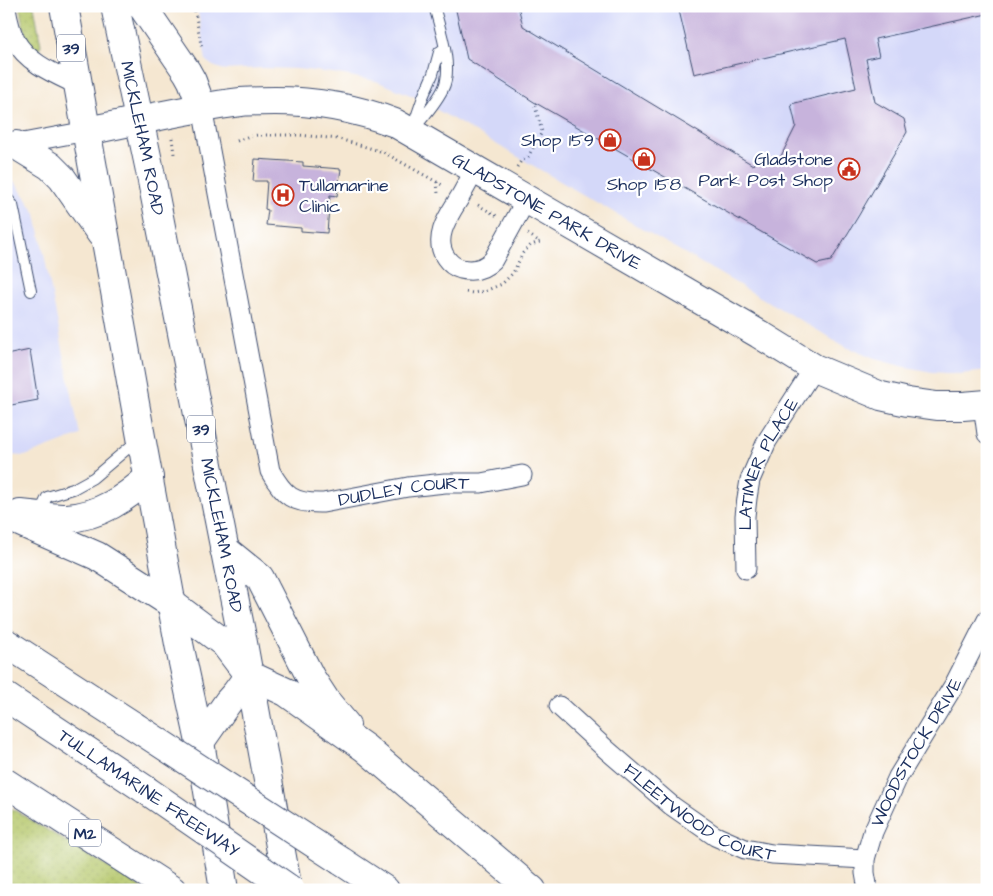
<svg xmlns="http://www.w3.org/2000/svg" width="993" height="896" font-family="'Architects Daughter',sans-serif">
	<defs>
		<pattern id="grass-dots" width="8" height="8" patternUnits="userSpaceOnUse" patternTransform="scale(1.25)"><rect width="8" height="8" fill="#b5c76b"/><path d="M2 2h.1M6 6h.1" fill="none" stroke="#9bab5f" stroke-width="1.8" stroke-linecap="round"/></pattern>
	</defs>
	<rect width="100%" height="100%" fill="#fff"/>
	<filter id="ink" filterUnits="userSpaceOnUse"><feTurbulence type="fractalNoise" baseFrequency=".02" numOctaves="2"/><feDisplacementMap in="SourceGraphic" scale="10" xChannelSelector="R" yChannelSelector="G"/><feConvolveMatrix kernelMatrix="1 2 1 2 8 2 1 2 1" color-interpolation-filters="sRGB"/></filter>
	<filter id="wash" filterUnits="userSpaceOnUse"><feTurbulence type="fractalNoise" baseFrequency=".0096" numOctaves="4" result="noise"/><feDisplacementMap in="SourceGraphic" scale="20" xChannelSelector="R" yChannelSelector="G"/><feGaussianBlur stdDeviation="1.12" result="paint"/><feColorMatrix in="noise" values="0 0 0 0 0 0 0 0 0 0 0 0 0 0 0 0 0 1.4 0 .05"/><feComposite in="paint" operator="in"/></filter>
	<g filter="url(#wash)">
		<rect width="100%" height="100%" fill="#f5e7d1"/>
		<path fill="#d4d8f9" d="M197,6H987V371L960,374L932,372L901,366L875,359L848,348L413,96L376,81L333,73L297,69L262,68L224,70L213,66L206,61Z
			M6,182H15L36,214L80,435L25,456L6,455Z"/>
		<path fill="url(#grass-dots)" stroke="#687b64" d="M26,6H34L41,45L38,51C25,46 22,20 20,8Z
			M6,805L146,890H6Z"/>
		<g id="blocks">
			<path fill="#c7b3dc" d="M455,6H518L523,26L753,165L759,156L779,160L796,126L791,104L856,88L845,39L694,74L678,6H987V14L875,39L879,56L866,59L875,102L904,119L907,132L859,215L831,261L817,264L534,102L467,59Z
				M255,159L303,162V166L341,169L337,196L330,195L327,233L301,231V228L266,225L268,210L265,209L267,181H253Z
				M30,350L38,400L6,406V355Z"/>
		</g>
	</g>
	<g filter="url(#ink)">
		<use href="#blocks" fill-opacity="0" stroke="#3c4b6f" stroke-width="1"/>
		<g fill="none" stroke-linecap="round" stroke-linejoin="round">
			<g stroke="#3c4b6f" stroke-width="12">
				<path id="lane" d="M413,126L423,97L433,74L439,52L445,48
					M411,132C422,119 435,105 443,89C454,67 440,29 434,6
					M6,197L13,205L31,291
					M39,514L47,497L73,489L93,478L139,439"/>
			</g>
			<g stroke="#3c4b6f" stroke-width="21">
				<g id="street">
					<path d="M6,9C8,20 10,30 15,40C27,63 55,74 78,85"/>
					<path id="s1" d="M202,108L270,471C284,496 293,504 323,503L408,487L445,483H481L522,475"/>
					<path d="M12,145L87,131"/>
					<path d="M475,170C470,179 465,188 460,197C449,215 432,238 446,258C450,264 454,267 461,269C473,272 484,269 493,260L526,200"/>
					<path d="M983,405L987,434"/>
					<path id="s2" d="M746,569L745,516L747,498L750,480L767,441L814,368"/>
					<path id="s3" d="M559,706L608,751L672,806L715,836L745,849L772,854L865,859"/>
					<path id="s4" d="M868,890L865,873V859L873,832L898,777L954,685L987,620"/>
				</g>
			</g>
			<g stroke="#3c4b6f" stroke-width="30">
				<g id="secondary">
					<path d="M142,6L187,72L192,81L202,108"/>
					<path id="s5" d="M87,131C138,121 189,108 241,102C252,101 264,101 275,101C318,101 355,108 395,123L759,334L814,368L881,396L908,402L937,406H963L987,404"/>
				</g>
			</g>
			<g stroke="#3c4b6f" stroke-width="30">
				<g id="primary">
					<path d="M64,6L141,437L179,644L200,742L224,890"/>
					<path id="s6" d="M115,6L149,166L241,632L288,890"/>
					<path d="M16,145L50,166L62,178L101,234"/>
					<path d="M172,604L224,643L246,672"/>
					<path d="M200,742L228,702L236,693L249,675"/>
				</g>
			</g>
			<g stroke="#3c4b6f" stroke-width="30">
				<path id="highway" d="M20,514C36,515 51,518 67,518C100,516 126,498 149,477
					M6,516L97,556L172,604
					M224,549L260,578L311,678L326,701L346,725
					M6,643L134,726
					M249,675L286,692L365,748L532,890
					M6,697L146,790
					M6,783L172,890
					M341,861L385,890"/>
			</g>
			<path stroke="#3c4b6f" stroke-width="3" stroke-dasharray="1 4" stroke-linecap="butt" d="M194,6L202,50
				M172,138L174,154
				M237,141L249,136L258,135H299L339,139L383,152L444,186
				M517,167L521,161L528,157L542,132L534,102
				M437,182L438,194
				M478,205L497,216
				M466,292L473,293L485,291L502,284L513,273L523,253L531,245L540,242L528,234"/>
			<use href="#lane" stroke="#fff" stroke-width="10"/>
			<use href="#street" stroke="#fff" stroke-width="19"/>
			<use href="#secondary" stroke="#fff" stroke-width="28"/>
			<use href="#primary" stroke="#fff" stroke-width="28"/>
			<use href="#highway" stroke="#fff" stroke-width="28"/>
			<g stroke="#3c4b6f" stroke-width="30" stroke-linecap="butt">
				<path id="highway-bridge" d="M134,726L341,861
					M146,790L291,890"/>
			</g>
			<use href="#highway-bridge" stroke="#fff" stroke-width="28"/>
		</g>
	</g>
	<defs>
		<g id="shop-ring" transform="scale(1.125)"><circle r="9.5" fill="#fff" stroke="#c8321e" stroke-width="1.5"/><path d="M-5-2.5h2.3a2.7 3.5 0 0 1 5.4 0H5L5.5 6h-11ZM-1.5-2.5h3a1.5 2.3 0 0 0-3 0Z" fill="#c8321e"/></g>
		<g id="civic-ring" transform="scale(1.125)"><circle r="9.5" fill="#fff" stroke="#c8321e" stroke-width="1.5"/><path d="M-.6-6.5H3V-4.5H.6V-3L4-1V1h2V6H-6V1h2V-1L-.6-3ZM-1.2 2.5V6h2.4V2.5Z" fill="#c8321e"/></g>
		<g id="hospital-ring" transform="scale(1.125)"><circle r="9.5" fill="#fff" stroke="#c8321e" stroke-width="1.5"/><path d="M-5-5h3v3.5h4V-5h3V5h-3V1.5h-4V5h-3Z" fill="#c8321e"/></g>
	</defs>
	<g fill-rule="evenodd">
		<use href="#shop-ring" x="610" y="140"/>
		<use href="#shop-ring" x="644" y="159"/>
		<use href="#civic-ring" x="849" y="169"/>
		<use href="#hospital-ring" x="283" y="195"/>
	</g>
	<g text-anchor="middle" stroke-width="4.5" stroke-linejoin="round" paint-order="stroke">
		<g fill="#fff" stroke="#5f6d8e" stroke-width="1">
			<rect x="57" y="34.5" width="28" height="27" rx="4"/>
			<rect x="187" y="415.5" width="28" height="27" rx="4"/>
			<rect x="69" y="819.5" width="32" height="27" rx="4"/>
		</g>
		<g font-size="16" font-weight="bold" fill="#1b2f5e">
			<text x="71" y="54">39</text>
			<text x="201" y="435">39</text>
			<text x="85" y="839">M2</text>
		</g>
		<g font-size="18" fill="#1b2f5e" stroke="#fff">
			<text dy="6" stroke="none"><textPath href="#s6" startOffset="135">MICKLEHAM ROAD</textPath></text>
			<text dy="6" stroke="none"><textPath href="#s5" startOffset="489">GLADSTONE PARK DRIVE</textPath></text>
			<text dy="6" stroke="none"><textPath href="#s2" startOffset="110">LATIMER PLACE</textPath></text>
			<text dy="6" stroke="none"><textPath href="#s1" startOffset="518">DUDLEY COURT</textPath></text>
			<text dy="6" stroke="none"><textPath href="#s6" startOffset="540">MICKLEHAM ROAD</textPath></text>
			<text dy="6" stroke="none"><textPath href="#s4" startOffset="150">WOODSTOCK DRIVE</textPath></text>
			<text transform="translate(149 793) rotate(34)" y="6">TULLAMARINE FREEWAY</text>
			<text dy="6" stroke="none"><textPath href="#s3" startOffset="179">FLEETWOOD COURT</textPath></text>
		</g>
		<g font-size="18" fill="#1b2f5e" stroke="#fff" text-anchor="end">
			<text x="594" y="146">Shop 159</text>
			<text x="833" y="165">Gladstone<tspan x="833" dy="21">Park Post Shop</tspan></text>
			<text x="644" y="190" text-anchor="middle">Shop 158</text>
			<text x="299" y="191" text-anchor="start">Tullamarine<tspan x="299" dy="21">Clinic</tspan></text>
		</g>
	</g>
	<rect width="993" height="896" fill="none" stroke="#fff" stroke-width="25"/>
</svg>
